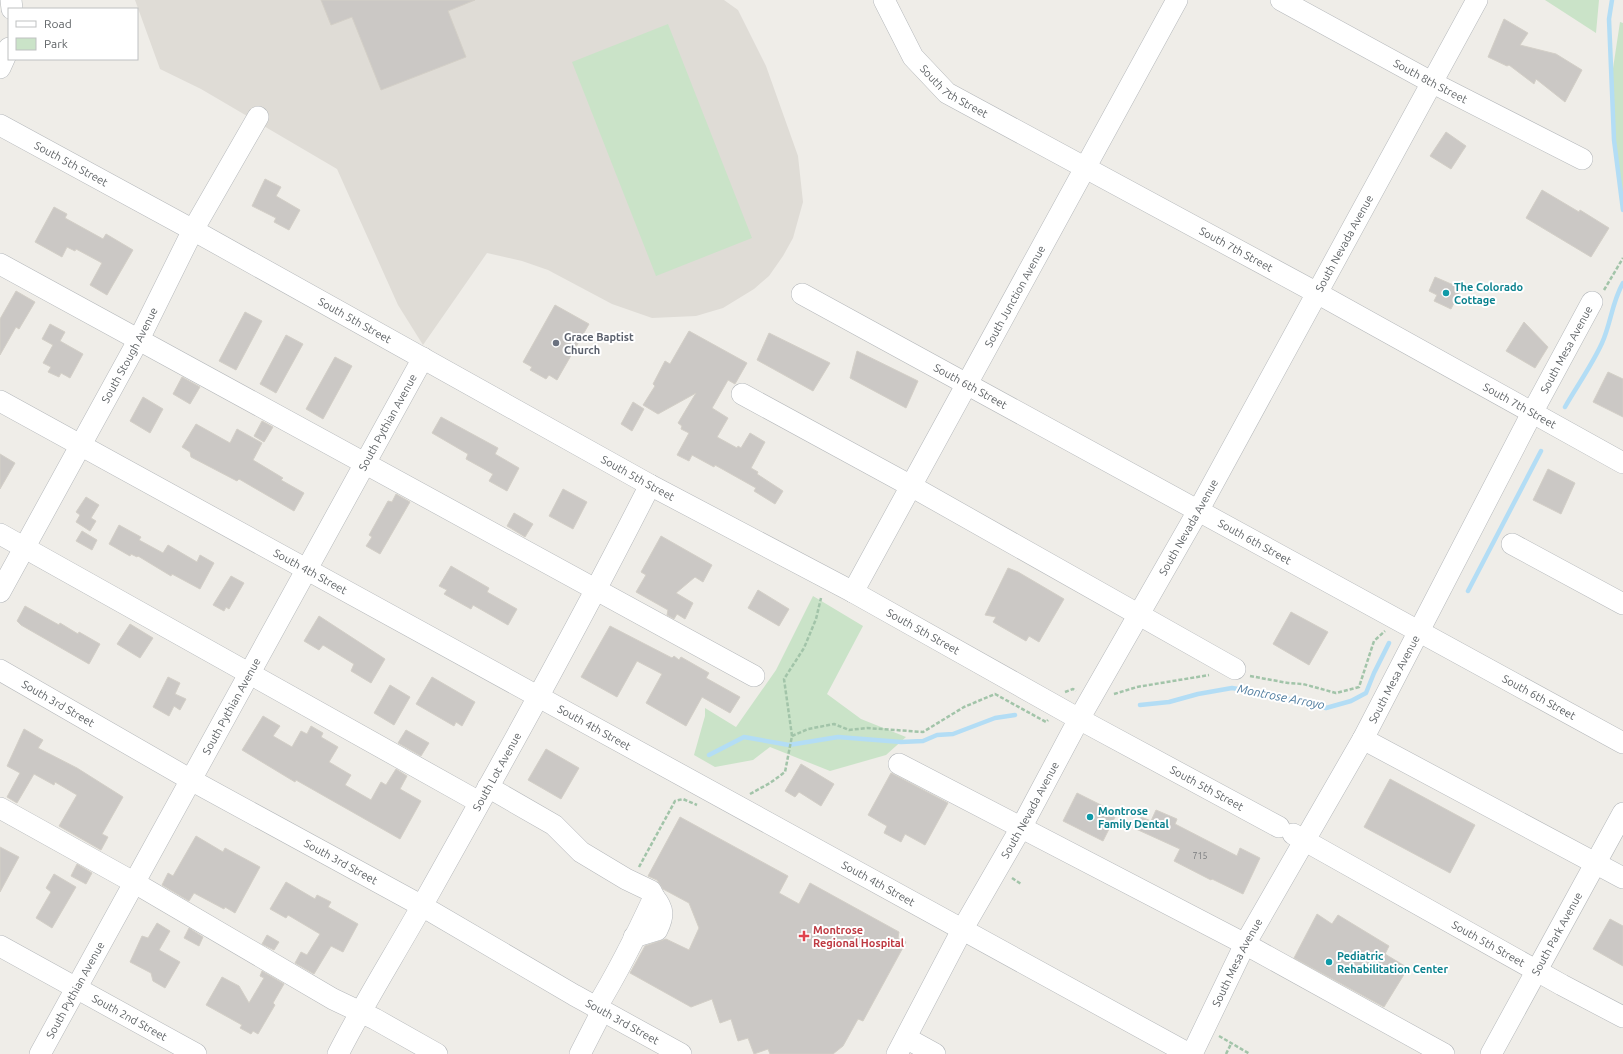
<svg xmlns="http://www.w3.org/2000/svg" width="1623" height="1054" font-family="Ubuntu,sans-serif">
	<rect width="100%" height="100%" fill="#efede8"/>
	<path fill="#dfdcd6" d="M135,0H724L738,10L766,66L798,156L803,202L793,238L783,256L769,276L754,289L723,308L696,316L652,318L612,304L548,270L522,261L487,253L423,345L398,305L337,169L201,89L160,69Z"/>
	<path fill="#cae3c8" d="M1545,0H1599L1596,33Z
		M1620,22L1623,23V210L1614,140L1612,75Z
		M668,24L752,238L656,276L572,62Z
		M813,596L863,626L827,694L861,719L906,737L886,755L830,771L770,747L753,760L715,767L694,755L705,716V708L736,727L776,670Z"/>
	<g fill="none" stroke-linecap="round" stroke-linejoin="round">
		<path stroke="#b3ddf5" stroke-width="4.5" d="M1612,0L1609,19L1614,140L1623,210
			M1565,407C1577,386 1592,365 1602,343C1611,323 1612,302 1623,283
			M1468,591L1541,451
			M1140,705L1169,702L1198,694L1232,688L1268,694L1326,708L1351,701L1366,693L1374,673L1389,643
			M709,755L744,737L789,745L838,737L901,742L923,741L937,735L953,734L995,718L1015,715"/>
	</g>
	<path fill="#cbc8c5" stroke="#d3cfc7" d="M321,0H475L448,11L466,57L381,90L352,17L331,25Z
		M1504,19L1528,33L1520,45L1556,54L1582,70L1565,102L1536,79L1534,84L1509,65L1507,66L1488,57Z
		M1446,132L1466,146L1451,169L1430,156Z
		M265,179L281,187L276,196L300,210L289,230L274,222L276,218L252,206Z
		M1542,190L1579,212L1580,210L1609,228L1591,257L1526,218Z
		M54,207L67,214L65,218L103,239L106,234L133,250L107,295L90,285L102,263L76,249L75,251L67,247L62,257L35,242Z
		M1435,277L1458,287L1457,289L1460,291L1451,309L1434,301L1437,295L1429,291Z
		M16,291L35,302L19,329L16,327L0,355V319Z
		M555,305L589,324L557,380L549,375L546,379L530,370L532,367L523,362Z
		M245,312L262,321L236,370L219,361Z
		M1524,322L1548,347L1535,368L1506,351Z
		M50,324L65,332L60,341L83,354L70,378L61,373L59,377L48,372L51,367L43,363L53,345L42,339Z
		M689,331L747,363L735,384L728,380L712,408L728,418L717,437L737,448L738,446L741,448L750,433L765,442L751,468L758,472L757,474L783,491L775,504L754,491L756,488L715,465L714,467L692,455L689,461L677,455L689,433L681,429L682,426L678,423L696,393L658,414L643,405L655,386L653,384L665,361L670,364Z
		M769,333L830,363L813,391L757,360Z
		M286,335L303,344L276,393L260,384Z
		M857,351L918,381L906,408L850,378Z
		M335,357L352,366L323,419L306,409Z
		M1608,372L1623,379V417L1593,402Z
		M182,377L200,387L190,404L173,394Z
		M143,397L163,409L150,433L130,421Z
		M633,402L644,409L632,431L621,424Z
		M441,417L498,448L495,454L519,468L507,491L489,481L493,474L466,459L468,454L432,433Z
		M262,421L273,427L264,442L254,436Z
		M196,424L230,443L237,429L262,443L253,460L283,478L281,480L304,493L294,511L239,479L237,481L191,457L190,452L182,447Z
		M0,454L15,463L0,489Z
		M1548,469L1575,483L1561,514L1533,500Z
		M563,489L587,502L573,529L549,516Z
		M396,494L410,502L380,554L366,546L372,537L369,535L388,501L392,502Z
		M86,497L99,505L91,518L96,521L90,531L76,522L80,515L76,512Z
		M514,513L533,524L525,537L507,526Z
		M119,525L141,537L139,540L163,553L168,545L197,562L200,555L214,563L200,589L172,574L171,576L138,556L137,557L131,554L130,556L109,544Z
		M82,531L97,540L92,550L76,541Z
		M661,536L712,565L703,582L695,577L676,593L693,603L685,619L677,614L674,619L667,615L668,610L636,592L646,575L641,572Z
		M451,566L489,588L487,592L517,609L508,625L473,605L471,609L444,594L447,590L439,586Z
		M1008,568L1018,572L1064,599L1039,642L1029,636L1026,641L993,622L996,617L985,615Z
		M231,576L244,583L229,609L226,607L224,611L213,605Z
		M758,590L789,609L779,626L748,608Z
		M25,606L59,625L60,623L78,634L79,632L100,644L89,664L21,625L17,621Z
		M1291,612L1328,632L1309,665L1273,644Z
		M319,616L385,659L371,683L351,671L354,664L323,645L319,650L304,641Z
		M130,624L153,638L140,658L117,644Z
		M610,626L672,658L674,656L679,660L681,657L709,673L706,678L740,697L730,713L702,697L686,726L646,703L662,674L637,661L617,697L581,677Z
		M168,677L180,683L175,694L186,699L180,710L174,706L169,716L153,707Z
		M432,677L475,702L462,726L456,722L454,726L416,704Z
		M390,685L410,697L394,725L374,713Z
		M263,716L280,726L273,736L292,747L301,731L307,734L311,726L323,733L321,737L338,747L329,762L351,775L345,785L371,800L381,782L386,785L396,769L407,776L400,789L421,801L400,839L296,780L295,782L242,750Z
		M24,729L43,740L38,748L77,768L123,797L102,834L108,837L101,850L59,826L77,795L55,782L54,785L34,774L17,803L7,797L20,773L7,766Z
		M406,730L429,743L421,756L398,743Z
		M546,749L579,768L561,799L528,780Z
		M801,764L834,784L821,806L799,792L795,797L785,791Z
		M891,773L948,803L925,845L905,834L901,842L884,833L887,826L868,815Z
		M1390,779L1475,825L1450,873L1364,827Z
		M1077,793L1117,813L1103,841L1063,821Z
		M1156,810L1177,819L1175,824L1237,856L1240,848L1260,858L1243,894L1212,879L1211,880L1174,861L1180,849L1136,829L1141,817L1151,821Z
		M680,817L788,876L779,893L799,904L810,883L899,932L898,938L906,942L863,1021L858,1019L843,1046L833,1054H770L768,1049L754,1054L748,1038L738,1041L731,1019L720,1023L712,999L691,1007L630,973L645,946L666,939L689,950L699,928L689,903L663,889L657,880L648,876Z
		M196,836L223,852L225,848L260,867L235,913L225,907L224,909L194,893L189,901L162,885L168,873L173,876Z
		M0,847L19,857L0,892Z
		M77,864L92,873L86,884L71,876Z
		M54,874L76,887L52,928L36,918L51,892L46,888Z
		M286,882L315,899L317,895L331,902L328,907L358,924L343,952L331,946L314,974L295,963L301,952L307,955L320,934L288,915L286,918L270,909Z
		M1317,914L1332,924L1338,915L1389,946L1385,954L1408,968L1384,1007L1294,958Z
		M1610,919L1623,926V966L1593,949Z
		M157,923L170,931L159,950L180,962L165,988L153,981L151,973L130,962L142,936L148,938Z
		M189,928L203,937L199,946L184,938Z
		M267,935L279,942L274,950L262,944Z
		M262,971L284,984L273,1003L275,1005L258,1034L253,1031L251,1034L240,1028L242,1025L206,1005L222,977L239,986L249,1003L264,978L260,976Z"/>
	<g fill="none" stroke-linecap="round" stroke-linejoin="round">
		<g stroke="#b5b8bb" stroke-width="22">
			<g id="minor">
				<path d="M11,0L12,9"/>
				<path id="s1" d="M884,0L913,57L947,93L1317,293L1623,463"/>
				<path id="s2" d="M1281,0L1431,82L1582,159"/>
				<path d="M0,68L9,48"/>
				<path id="s3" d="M0,125L193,230L650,485L853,592L1079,719L1279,827"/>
				<path d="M0,264L754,676"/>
				<path id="s4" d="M802,294L1623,743"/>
				<path d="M742,394L911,486L1235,669"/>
				<path id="s5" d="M0,401L1189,1054"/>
				<path d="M0,534L479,802"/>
				<path d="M1512,544L1623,604"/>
				<path id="s6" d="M0,592L139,339L193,230L258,117"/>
				<path id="s7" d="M853,592L1177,0"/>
				<path id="s8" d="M0,670L191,780L422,906L574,995L681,1054"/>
				<path d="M1363,739L1623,878"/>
				<path d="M899,764L1245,944L1444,1054"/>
				<path d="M488,787L554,825L581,852L626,879L651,891L654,897C637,934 618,972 596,1008"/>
				<path d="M0,808L135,883L333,999L375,1019L437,1054"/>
				<path id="s9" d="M1293,834L1562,985L1623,1017"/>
				<path d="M634,937L657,930C664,916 664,909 654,897"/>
				<path id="s10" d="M0,946L196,1054"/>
				<path d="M906,1038L935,1054"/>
				<path id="s11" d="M40,1054L423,358"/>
				<path id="s12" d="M338,1054C364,1003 395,954 423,904C501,765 578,627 650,485"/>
				<path d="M580,1054L602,1011"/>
				<path id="s13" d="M897,1054L962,930L1022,826L1079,719L1198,511L1477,0"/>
				<path id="s14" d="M1192,1054L1245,944L1363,739L1532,413L1592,302"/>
				<path id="s15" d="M1491,1054L1623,813"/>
			</g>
		</g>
		<path stroke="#a2c4a9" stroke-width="2.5" stroke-dasharray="4 2" stroke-linecap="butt" d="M1604,290L1623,258
			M1250,676L1288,683L1303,684L1336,693L1359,687L1374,641L1385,631
			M1065,692L1073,689L1076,691
			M1114,694L1137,687L1209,675
			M792,736L784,679L804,648L816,619L821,598
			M750,794L770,783L785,772L792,736L808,729L834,724L849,730L867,728L923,732L964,707L995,694L1046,722L1048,720
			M639,867L675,801L683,799L697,805
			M1012,878L1021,884
			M1219,1036L1250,1054
			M1226,1054L1231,1044"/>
		<use href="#minor" stroke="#fff" stroke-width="21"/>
	</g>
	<g fill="#0f9aa8" stroke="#fff" stroke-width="1.5">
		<circle cx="1446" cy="293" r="4"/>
		<circle cx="1090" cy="817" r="4"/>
		<circle cx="1329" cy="962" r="4"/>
	</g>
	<circle fill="#6b7280" stroke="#fff" stroke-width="1.5" cx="556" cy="343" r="4"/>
	<path fill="#e0444e" stroke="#fff" stroke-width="1.5" d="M802 930h4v4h4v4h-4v4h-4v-4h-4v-4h4z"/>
	<g text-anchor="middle" stroke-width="4" stroke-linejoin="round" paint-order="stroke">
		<g font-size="9" fill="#7a7c7e">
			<text x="1200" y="859">715</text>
		</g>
		<g font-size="11" fill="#5f6366" stroke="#fff">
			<text dy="4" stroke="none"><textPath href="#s2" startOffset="170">South 8th Street</textPath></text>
			<text dy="4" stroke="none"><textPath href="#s1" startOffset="118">South 7th Street</textPath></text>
			<text dy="4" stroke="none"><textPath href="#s3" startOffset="81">South 5th Street</textPath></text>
			<text dy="4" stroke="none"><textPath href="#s13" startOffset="926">South Nevada Avenue</textPath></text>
			<text dy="4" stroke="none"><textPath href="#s1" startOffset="442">South 7th Street</textPath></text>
			<text dy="4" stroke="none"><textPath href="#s7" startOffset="337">South Junction Avenue</textPath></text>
			<text dy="4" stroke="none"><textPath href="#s3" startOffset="405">South 5th Street</textPath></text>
			<text dy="4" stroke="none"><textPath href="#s14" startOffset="798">South Mesa Avenue</textPath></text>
			<text dy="4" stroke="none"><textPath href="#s6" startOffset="270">South Stough Avenue</textPath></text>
			<text dy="4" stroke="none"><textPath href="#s4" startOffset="192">South 6th Street</textPath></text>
			<text dy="4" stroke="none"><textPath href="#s1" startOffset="766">South 7th Street</textPath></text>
			<text dy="4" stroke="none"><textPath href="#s11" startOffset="721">South Pythian Avenue</textPath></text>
			<text dy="4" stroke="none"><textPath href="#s3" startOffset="729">South 5th Street</textPath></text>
			<text dy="4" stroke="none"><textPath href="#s13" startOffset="602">South Nevada Avenue</textPath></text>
			<text dy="4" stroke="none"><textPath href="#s4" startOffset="516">South 6th Street</textPath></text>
			<text dy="4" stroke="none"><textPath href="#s5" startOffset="354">South 4th Street</textPath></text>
			<text dy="4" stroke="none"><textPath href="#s3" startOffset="1053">South 5th Street</textPath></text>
			<text dy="4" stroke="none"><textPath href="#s14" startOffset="426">South Mesa Avenue</textPath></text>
			<text dy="4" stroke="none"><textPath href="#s4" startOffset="840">South 6th Street</textPath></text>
			<text dy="4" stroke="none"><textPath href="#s8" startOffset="67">South 3rd Street</textPath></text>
			<text dy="4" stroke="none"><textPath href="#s11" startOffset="397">South Pythian Avenue</textPath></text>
			<text dy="4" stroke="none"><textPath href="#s5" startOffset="678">South 4th Street</textPath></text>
			<text dy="4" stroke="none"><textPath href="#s12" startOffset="324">South Lot Avenue</textPath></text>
			<text dy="4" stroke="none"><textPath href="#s3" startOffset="1377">South 5th Street</textPath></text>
			<text dy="4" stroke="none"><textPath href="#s13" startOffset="278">South Nevada Avenue</textPath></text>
			<text dy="4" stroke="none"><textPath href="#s8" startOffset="391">South 3rd Street</textPath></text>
			<text dy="4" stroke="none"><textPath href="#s5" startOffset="1002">South 4th Street</textPath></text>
			<text dy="4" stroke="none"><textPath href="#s15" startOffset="137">South Park Avenue</textPath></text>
			<text dy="4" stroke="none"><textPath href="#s9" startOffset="224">South 5th Street</textPath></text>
			<text dy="4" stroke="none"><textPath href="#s14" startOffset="102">South Mesa Avenue</textPath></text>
			<text dy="4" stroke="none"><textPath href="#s11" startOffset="73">South Pythian Avenue</textPath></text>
			<text dy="4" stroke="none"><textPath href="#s10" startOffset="148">South 2nd Street</textPath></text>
			<text dy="4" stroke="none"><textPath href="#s8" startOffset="715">South 3rd Street</textPath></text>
		</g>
		<g font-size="11" font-weight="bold" fill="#0d838f" stroke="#fff" text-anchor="start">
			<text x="1454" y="291">The Colorado<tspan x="1454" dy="13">Cottage</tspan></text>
			<text x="1098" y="815">Montrose<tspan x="1098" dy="13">Family Dental</tspan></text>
			<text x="1337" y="960">Pediatric<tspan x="1337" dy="13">Rehabilitation Center</tspan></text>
		</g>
		<g font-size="11" font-weight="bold" fill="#5b616d" stroke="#fff" text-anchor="start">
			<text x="564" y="341">Grace Baptist<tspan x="564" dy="13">Church</tspan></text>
		</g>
		<g font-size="11" font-weight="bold" fill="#be3a42" stroke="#fff" text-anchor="start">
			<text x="813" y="934">Montrose<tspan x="813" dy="13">Regional Hospital</tspan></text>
		</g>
		<g font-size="12" font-style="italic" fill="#4c7a9d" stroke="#fff">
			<text transform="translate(1281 697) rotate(11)" y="4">Montrose Arroyo</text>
		</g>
	</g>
	<rect x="8" y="8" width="130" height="52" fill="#ffffff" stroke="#bfc1c2"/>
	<rect x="16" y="21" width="20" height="6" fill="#ffffff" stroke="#bfc1c2"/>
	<text x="44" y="28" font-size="12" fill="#5f6366">Road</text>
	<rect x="16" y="38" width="20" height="12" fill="#cae3c8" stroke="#bfc1c2"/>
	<text x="44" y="48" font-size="12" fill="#5f6366">Park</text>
</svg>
